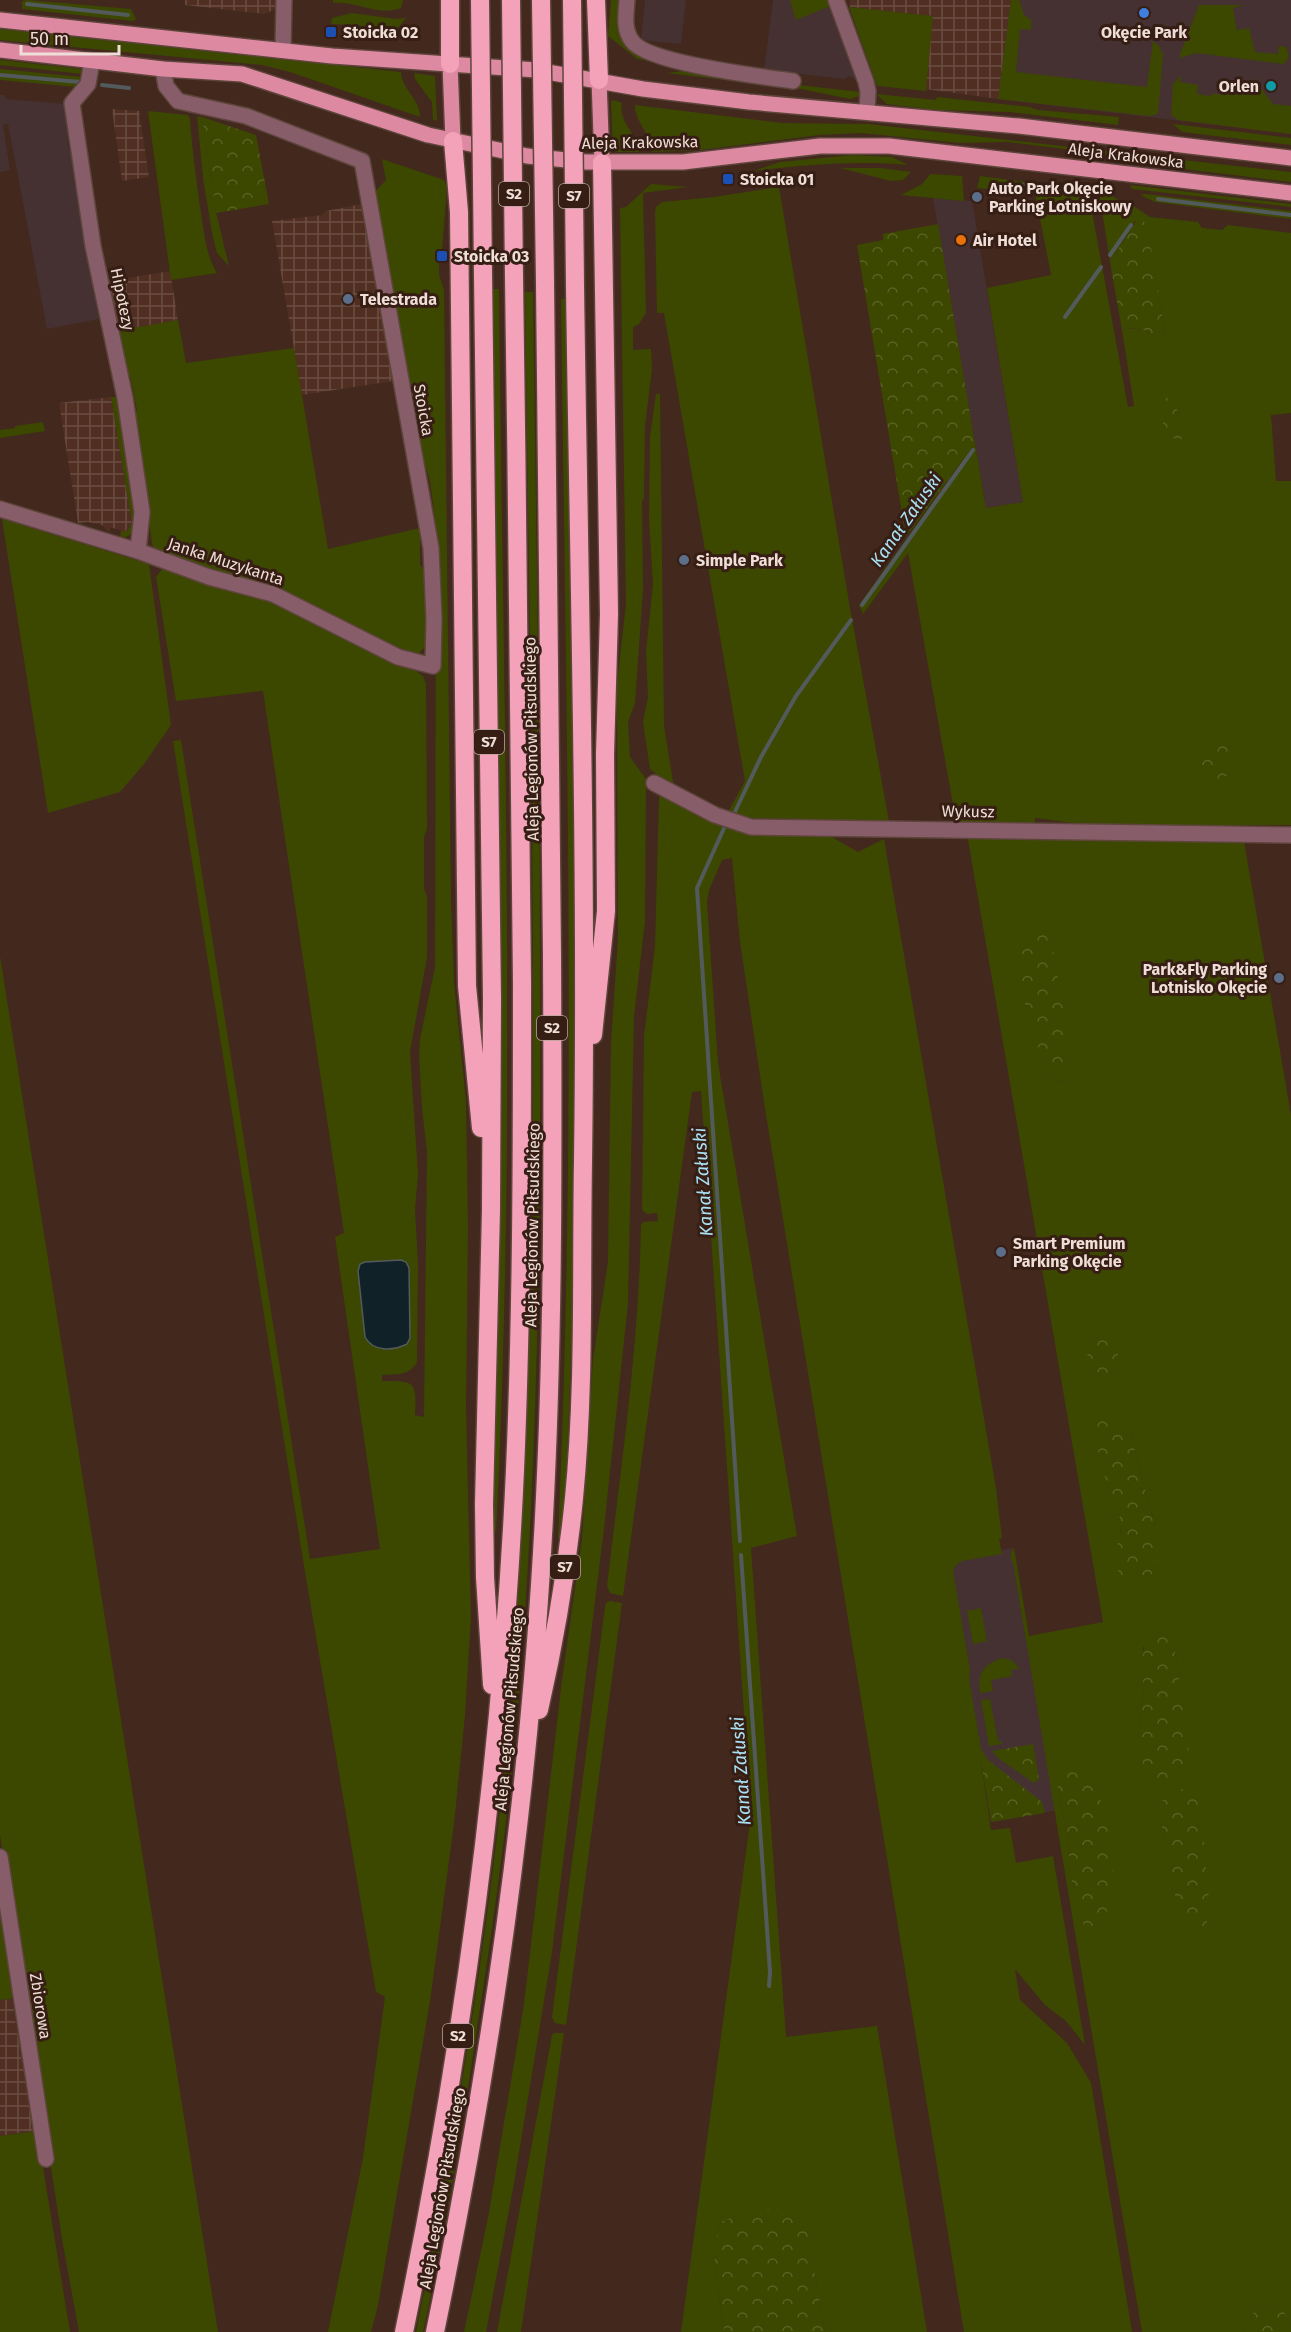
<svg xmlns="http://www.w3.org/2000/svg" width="1291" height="2332" font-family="'Fira Sans',sans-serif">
	<defs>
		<pattern id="industrial-grid" width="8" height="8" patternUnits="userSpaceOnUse" patternTransform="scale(1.5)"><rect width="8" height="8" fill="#502f22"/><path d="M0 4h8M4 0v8" fill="none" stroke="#6a4d41"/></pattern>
		<pattern id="forest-crowns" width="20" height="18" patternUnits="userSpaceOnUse" patternTransform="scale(1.5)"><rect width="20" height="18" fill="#3c4800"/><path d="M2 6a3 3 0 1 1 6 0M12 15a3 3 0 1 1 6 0" fill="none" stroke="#586224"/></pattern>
	</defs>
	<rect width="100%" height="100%" fill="#42281d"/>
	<path fill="#453131" d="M645,0H686L681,44L641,40Z
		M773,0H831L859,81L849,76L845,79L764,70Z
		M1011,0H1291V134L998,99Z
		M0,95H4L6,99L68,104L74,135L67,136L69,150L71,151L99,319L47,329L8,124L3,125L10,170L0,172Z
		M933,198L972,201L1023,502L986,508Z
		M1014,1548L1058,1810L991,1822L948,1558Z"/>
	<path fill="url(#industrial-grid)" d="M185,0H278V8L264,14L185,5Z
		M850,0H1011L998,99L926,89L932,16L850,7Z
		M112,109L139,111L149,177L122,181Z
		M361,204L393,381L302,395L272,221L322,215L326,211Z
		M170,271L178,320L116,331L104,282Z
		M111,397L132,523L125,532L110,527L109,532L102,525L88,522L78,523L59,403Z
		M12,1999L33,2131L0,2136V2000Z"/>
	<path fill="#3c4800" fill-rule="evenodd" d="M28,0L131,9L136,19L133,21L22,9V1Z
		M333,0H403L401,8C379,17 355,0 333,3Z
		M611,0H622L620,21L664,63L637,59L608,36Z
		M790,0H831L833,5L796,20Z
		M1011,0H1019L1024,15L1031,20V30L1020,29L1016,72L1147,87L1153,41L1159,46L1163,55L1158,114L1149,116L998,99Z
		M1199,5H1244L1233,8L1237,30L1249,28L1255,52L1278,54L1279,46L1286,47L1289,56L1284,64L1196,53L1180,58V54Z
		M849,7L933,16L926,91L877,86Z
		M352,13L397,19L406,18L398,28L331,24L332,18Z
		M0,29L401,72C402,90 421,100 420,117L290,72L262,65L0,40Z
		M0,60L81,69L82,74L0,65Z
		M0,69L82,77L81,84L76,87L0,80Z
		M691,70L716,76L861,92L859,96L850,99L801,89L667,73Z
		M414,73L435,76L437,121L433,120L432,102L415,79Z
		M1181,75L1180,82L1198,85L1197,94L1210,96L1214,93C1221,96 1227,92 1234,95L1244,87L1242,84L1254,79L1273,104L1291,106V134L1178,120L1171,115L1173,84Z
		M876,94L936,100L937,97L1030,107L1038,110L1119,117L1118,125L1009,112L937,110L887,104Z
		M613,100L622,103C618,123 638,133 639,152H617L613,150L611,102Z
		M635,105L782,123L868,124L1114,152V155L1007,142L960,143L861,133L819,135L700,150L652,152C650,132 635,122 635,105Z
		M148,111L188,115L190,119C192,149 196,177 200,207C204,229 205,254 217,273L171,280Z
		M197,116L202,117L216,212L229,266L217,253L212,233L203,178Z
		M1173,124L1291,138V145L1182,132Z
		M852,155L892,157L908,165C855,160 805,165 753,171L780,162Z
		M1165,158L1291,172V182L1159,166L1158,163Z
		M382,159L444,180L447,187L442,250L439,251V275L444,290L451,904L454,982L466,1101L468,1227L466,1408L471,1617L465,1715L454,1824L430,2001L378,2305L371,2332H328L363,2158L385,1997L376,1992L303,1560L173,741L181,740L310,1559L380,1549L335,1237L344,1233L263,691L176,701L156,577L163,568L285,604L416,671L423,676L426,684L427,829L424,837V889L427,896V957L410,1052L418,1174L415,1209L418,1265L417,1362C410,1376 396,1374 382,1375V1381C414,1381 417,1380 415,1415L424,1417L427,1152L422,1108L419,1054L420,1039L435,967L436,584L441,566L430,481L419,444L400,325L381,249L373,194L386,180Z
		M840,168H881L911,172L903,180L891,181Z
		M930,174L962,176L964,201L901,195L922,184Z
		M980,176L1088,190L1128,407L1134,406L1122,330C1144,325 1147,336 1166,338L1147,223L1135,221L1110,262L1099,191L1107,193L1127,205L1129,203L1150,217L1198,222L1202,228L1222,230L1228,225L1291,233V413L1271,415L1276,481H1291V825H1089L1035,818V825L956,821L908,553L863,614L859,605L975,443L986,508L1023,502L987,288L1051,275L1035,193L1017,194L1016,192L977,188Z
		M651,184L688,187L643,193L646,313L639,324L633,327V350L651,349L652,369L645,426L644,498L642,501L643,589L635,703L628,722L630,757L646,779L645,921L634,1016L628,1304L604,1528L552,1952L513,2189L486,2332H464L488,2218L524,2004L562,1680L582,1538L593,1359L608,1262L611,1043L618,938L617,684L626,604L620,208L626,207Z
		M1130,185L1291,204V207L1132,189Z
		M779,187L850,608L889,821L751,818L739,821L727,814L745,781L664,313H657L655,212L656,207L662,202L714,197Z
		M1146,194L1291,211V219L1155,202L1140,195Z
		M492,289H499C503,704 517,1119 496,1534L494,1525C492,1411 500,1297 500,1183C500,885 495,587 492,289Z
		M525,292H533C536,515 540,738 540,961C541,1202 539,1441 520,1681C511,1797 495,1913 477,2028C462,2130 445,2231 423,2332H416C459,2117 495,1900 512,1681C531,1441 534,1201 533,961C532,738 528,515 525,292Z
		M561,299H567L576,985L574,1265L566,1494L561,1538H558C577,1125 566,712 561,299Z
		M178,320L186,363L294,348L328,549L420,528V564L429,578L430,643L419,653L413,654L341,622L153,548L132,418L137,410L130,376L123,372L116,331Z
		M656,394H660L664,726L674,788L650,769L643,722L648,697L646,652L653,584L649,519L650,437Z
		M111,397H120L137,531L122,539H120L121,531L126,532L132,523Z
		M43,422L45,431L0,438V430L15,428V426Z
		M2,519L149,564L171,725L144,764L120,792L48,813Z
		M661,793L697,811L828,835L858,852L884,839L996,1488L1002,1538L999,1539L1002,1554L962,1561L955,1566L953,1571L970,1670L969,1679L981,1749L988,1760L981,1762L991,1830L1010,1828L1016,1863L1053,1856L1085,2045L1066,2021L1045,2005L1015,1969L1020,2000L1067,2043L1091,2083L1132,2332H964L764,1102L740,942L732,858L722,860L709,890L707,902L718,1063L797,1536L751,1548L786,2037L877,2026L927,2332H825L804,2212L721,2222L713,2248L724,2332H681L751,1815L701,1091L692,1092L623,1596L610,1593L607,1586C621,1466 639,1346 641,1225L643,1222L658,1221L657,1213L647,1214L642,1210L644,1036L655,947L659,798Z
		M967,834L1244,841L1291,1115V2325L1279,2303L1254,2312L1244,2332H1142L1013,1563C1010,1558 1010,1553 1014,1548L1029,1636L1103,1622ZM1021,976L1066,1083H1065L1050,1079L1032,1029ZM1093,1320L1116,1374L1086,1358L1093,1347ZM1130,1432L1155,1526L1121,1537L1119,1512L1109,1492L1103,1468ZM1143,1647L1175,1650L1188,1753L1180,1781L1139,1725L1144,1691ZM1061,1766L1085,1926L1070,1874L1068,1840L1058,1789ZM1200,1800L1167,1845L1159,1816Z
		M0,956L218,2332H79L62,2239L0,1835Z
		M610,1601L622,1603L566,2025L555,2023L552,2017L605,1607L606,1603Z
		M981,1608L987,1641L973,1644L967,1611Z
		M1004,1658L1011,1660L1020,1668L1011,1670L1012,1676L991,1680L993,1691L980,1693C977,1673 984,1663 1004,1658Z
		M990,1699L998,1741H1001L1002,1744L989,1746L981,1700Z
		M0,1898L16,1998L0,2000Z
		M554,2033H564L521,2332H497L552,2035Z
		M37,2131L70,2332H0V2136Z"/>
	<path fill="url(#forest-crowns)" d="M202,117L256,135L269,204L216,213Z
		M1136,221L1147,222L1166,338C1147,338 1147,324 1122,330L1110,262Z
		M938,224L975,443L906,537L857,245L883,240V234Z
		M1174,392L1182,439H1176L1168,436L1163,423L1162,401Z
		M1212,745L1227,746L1232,771C1224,779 1217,784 1206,782L1196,768L1199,751Z
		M1039,923L1052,945L1067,1028L1066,1083L1050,1079C1039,1050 1011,978 1021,949C1024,938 1032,931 1039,923Z
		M1093,1320L1108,1323L1118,1355L1117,1374L1096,1372L1085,1358L1093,1347Z
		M1118,1418L1130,1432L1155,1526L1158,1566L1147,1580L1121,1578L1112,1555L1121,1537L1119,1512L1109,1492L1094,1436L1098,1422Z
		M1163,1634L1175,1650L1189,1753L1180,1781L1155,1787L1143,1765L1139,1725L1144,1691L1142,1664L1145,1638Z
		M1033,1744L1039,1779L1034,1783L998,1758L992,1751Z
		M988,1760L1042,1802L1045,1813L991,1822L981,1761Z
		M1061,1766L1089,1774L1107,1815L1113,1861L1111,1900L1101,1926H1084L1070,1874L1068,1840L1058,1789V1777Z
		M1186,1787L1200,1800L1210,1913L1202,1934L1184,1928L1173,1888L1167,1845L1159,1816L1160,1802Z
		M755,2208L804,2211L825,2332H724L713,2248L721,2222Z
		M1279,2303L1291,2325V2332H1244L1254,2312Z"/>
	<path fill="#102227" stroke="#535a5c" stroke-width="1.5" d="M401,1260L406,1262L409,1268L410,1338L407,1344C393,1351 373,1352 365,1337L358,1271L360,1264L365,1262Z"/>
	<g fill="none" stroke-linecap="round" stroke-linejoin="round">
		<path stroke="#535a5c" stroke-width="4" d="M27,4L128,15
			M0,75L80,82
			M102,85L129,88
			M1021,185L1082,194
			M1158,199L1291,215
			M1110,255L1131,225
			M1065,317L1101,267
			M862,605L973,450
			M733,816L761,757L796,696L851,620
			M725,826L697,888L740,1541
			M741,1555L770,1972L769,1986"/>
		<g stroke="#5e453b" stroke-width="18">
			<path id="minor" d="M627,0C626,14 623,29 632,41C647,63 764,77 793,81
				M836,0L866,82L868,91L867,112
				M283,50L284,0
				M92,61L88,84L72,103L93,246L125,398L142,512L138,551
				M0,509L138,551L209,577L273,594L398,657L433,666L434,619L431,548L362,161L246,116L178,101L166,86L163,69
				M654,783L715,815L751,827L1291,835
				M0,1857L46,2159"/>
		</g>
		<g stroke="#5e453b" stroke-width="18">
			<path id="major" d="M0,20L332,56L536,70L643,89L749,102L1019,126L1291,158
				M0,50L163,69L242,74L428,135L527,156L586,162H683L820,146H889L1291,193
				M450,64L453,141
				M599,80L602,163"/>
		</g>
		<g stroke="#5e453b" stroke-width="21">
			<path id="highway" d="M596,0L599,80
				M450,64V0
				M453,141L459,212L467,986L481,1128
				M483,274L492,998L491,1210L484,1504L485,1577L492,1685
				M593,1035L606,911L605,754L609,614L602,163
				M539,1710C555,1640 567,1569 574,1498C585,1386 581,1273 583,1161C587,869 579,577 575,286
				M404,2332C463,2048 502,1760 515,1470C522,1307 522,1145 522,983C521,748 517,513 514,278
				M435,2332C486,2086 524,1836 540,1585C554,1375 553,1164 552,954C551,730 548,506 545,282"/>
		</g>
		<use href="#minor" stroke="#875d69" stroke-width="15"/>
		<use href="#major" stroke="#de89a2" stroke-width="15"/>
		<use href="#highway" stroke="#f4a2b9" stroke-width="18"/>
		<g stroke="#5e453b" stroke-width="21" stroke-linecap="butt">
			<path id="highway-bridge" d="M480,0L483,274
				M511,0L514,278
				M541,0L545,282
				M572,0L575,286"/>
		</g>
		<use href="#highway-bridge" stroke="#f4a2b9" stroke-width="18"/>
	</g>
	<circle fill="#3f7fe0" stroke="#371e14" stroke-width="2" cx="1144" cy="13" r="6"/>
	<g fill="#1a4fb4" stroke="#371e14" stroke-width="2">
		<rect x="325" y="26" width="12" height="12" rx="3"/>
		<rect x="722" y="173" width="12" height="12" rx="3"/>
		<rect x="436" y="250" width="12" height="12" rx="3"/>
	</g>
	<circle fill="#0f9aa8" stroke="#371e14" stroke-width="2" cx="1271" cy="86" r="6"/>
	<g fill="#5c6f8a" stroke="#371e14" stroke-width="2">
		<circle cx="977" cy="197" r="6"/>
		<circle cx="348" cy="299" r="6"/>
		<circle cx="684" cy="560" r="6"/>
		<circle cx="1279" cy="978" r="6"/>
		<circle cx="1001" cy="1252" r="6"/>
	</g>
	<circle fill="#e8710a" stroke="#371e14" stroke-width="2" cx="961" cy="240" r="6"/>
	<g text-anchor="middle" stroke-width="6" stroke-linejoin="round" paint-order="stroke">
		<g fill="#371e14" stroke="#b8a49c" stroke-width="1.5">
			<rect x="499" y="182" width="30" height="24" rx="4.5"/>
			<rect x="559" y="184" width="30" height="24" rx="4.5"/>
			<rect x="474" y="730" width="30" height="24" rx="4.5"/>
			<rect x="537" y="1016" width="30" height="24" rx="4.5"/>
			<rect x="550" y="1555" width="30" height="24" rx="4.5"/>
			<rect x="443" y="2024" width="30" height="24" rx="4.5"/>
		</g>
		<g font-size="15" font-weight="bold" fill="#efded7">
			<text x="514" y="199">S2</text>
			<text x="574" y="201">S7</text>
			<text x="489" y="747">S7</text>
			<text x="552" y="1033">S2</text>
			<text x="565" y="1572">S7</text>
			<text x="458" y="2041">S2</text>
		</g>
		<g font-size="16" font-weight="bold" fill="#efded7" stroke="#371e14" text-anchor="start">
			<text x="343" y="38">Stoicka 02</text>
			<text x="1144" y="38" text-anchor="middle">Okęcie Park</text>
			<text x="1259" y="92" text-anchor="end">Orlen</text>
			<text x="740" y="185">Stoicka 01</text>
			<text x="989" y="194">Auto Park Okęcie<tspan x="989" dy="18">Parking Lotniskowy</tspan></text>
			<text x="973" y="246">Air Hotel</text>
			<text x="454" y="262">Stoicka 03</text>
			<text x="360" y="305">Telestrada</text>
			<text x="696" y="566">Simple Park</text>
			<text x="1267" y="975" text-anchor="end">Park&amp;Fly Parking<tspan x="1267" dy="18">Lotnisko Okęcie</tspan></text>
			<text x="1013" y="1249">Smart Premium<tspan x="1013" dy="18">Parking Okęcie</tspan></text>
		</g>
		<g font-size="16" fill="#efded7" stroke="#371e14">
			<text transform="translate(640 142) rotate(-1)" y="6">Aleja Krakowska</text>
			<text transform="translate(1126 155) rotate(7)" y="6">Aleja Krakowska</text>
			<text transform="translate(123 299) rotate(78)" y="6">Hipotezy</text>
			<text transform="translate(424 410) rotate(80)" y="6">Stoicka</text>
			<text transform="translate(226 561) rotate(18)" y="6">Janka Muzykanta</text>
			<text transform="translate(531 739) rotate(-91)" y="6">Aleja Legionów Piłsudskiego</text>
			<text transform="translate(968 811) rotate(1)" y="6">Wykusz</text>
			<text transform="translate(532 1225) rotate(-89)" y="6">Aleja Legionów Piłsudskiego</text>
			<text transform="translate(509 1709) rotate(-85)" y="6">Aleja Legionów Piłsudskiego</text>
			<text transform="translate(41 2006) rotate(81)" y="6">Zbiorowa</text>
			<text transform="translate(442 2188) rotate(-80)" y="6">Aleja Legionów Piłsudskiego</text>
		</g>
		<g font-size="18" font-style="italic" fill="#a9e1f4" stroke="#371e14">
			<text transform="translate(906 520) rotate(-55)" y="6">Kanał Załuski</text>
			<text transform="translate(703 1182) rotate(-94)" y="6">Kanał Załuski</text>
			<text transform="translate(741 1771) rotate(-94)" y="6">Kanał Załuski</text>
		</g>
	</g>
	<path d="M21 45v9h98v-9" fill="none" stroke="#efded7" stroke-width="3"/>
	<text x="30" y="45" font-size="18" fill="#efded7" stroke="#371e14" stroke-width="4.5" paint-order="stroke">50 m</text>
</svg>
